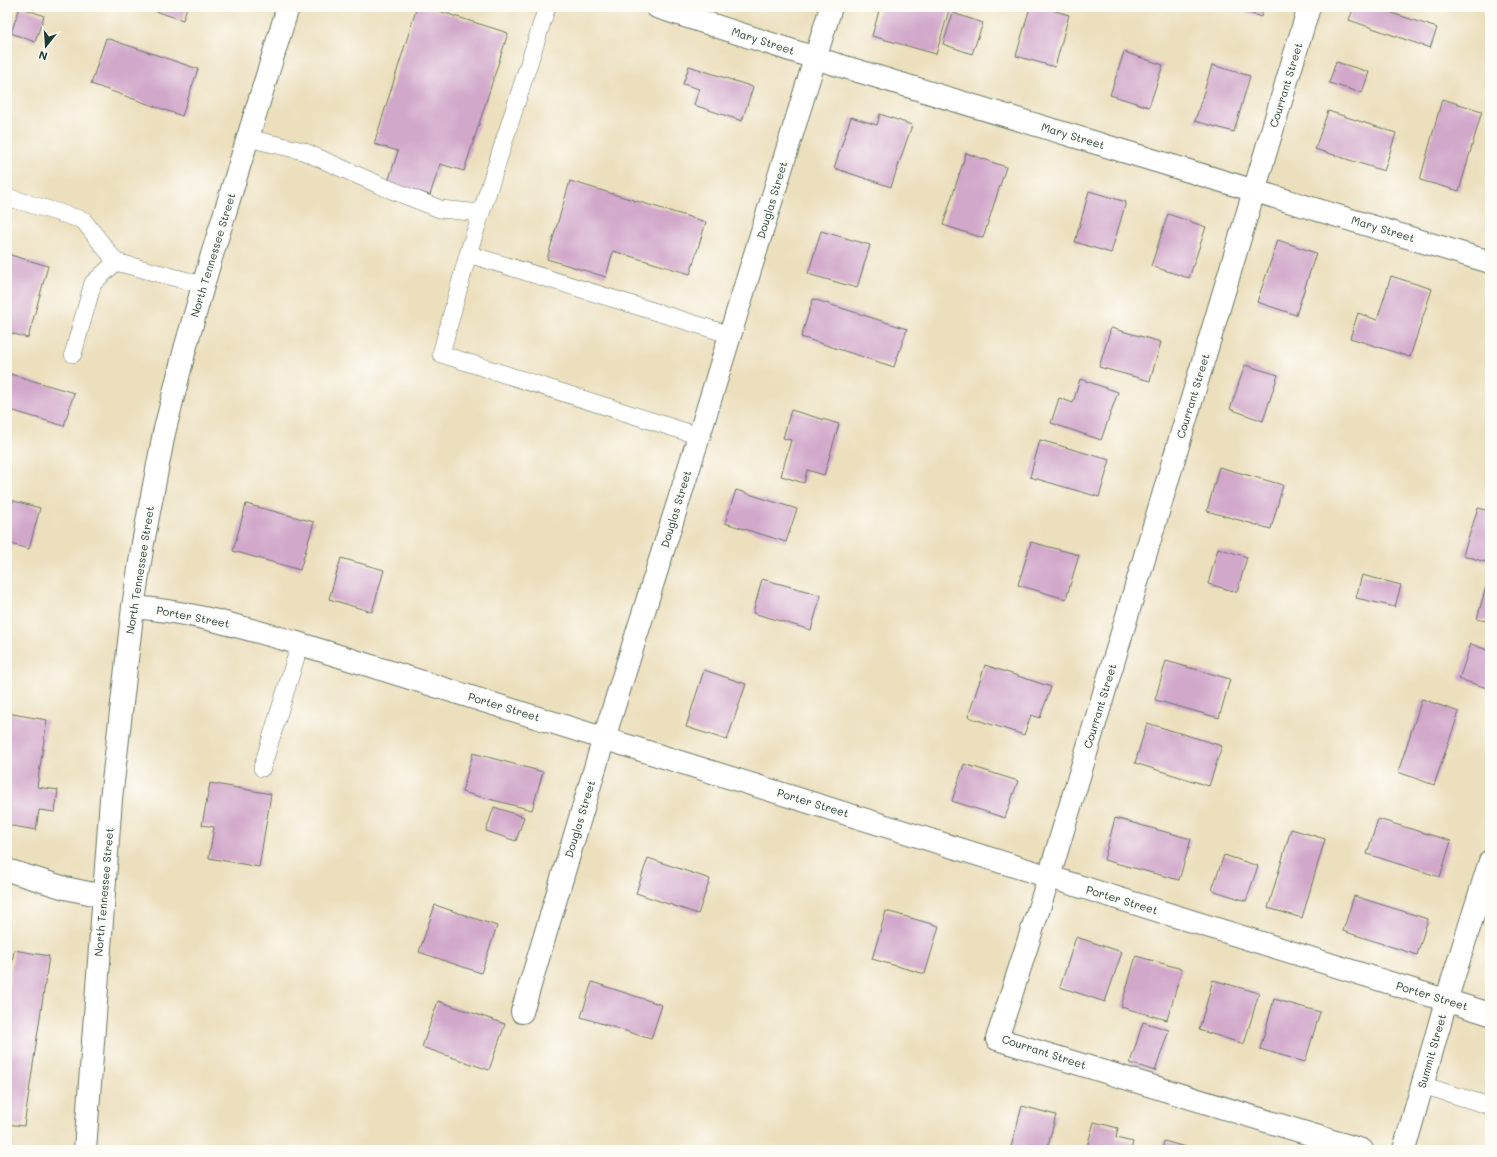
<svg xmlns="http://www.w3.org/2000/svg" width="1497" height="1157" font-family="Mali,sans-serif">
	<rect width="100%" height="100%" fill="#fdfcf7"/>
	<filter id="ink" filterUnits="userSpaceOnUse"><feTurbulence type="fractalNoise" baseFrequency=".025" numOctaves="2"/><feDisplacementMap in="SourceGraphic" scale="8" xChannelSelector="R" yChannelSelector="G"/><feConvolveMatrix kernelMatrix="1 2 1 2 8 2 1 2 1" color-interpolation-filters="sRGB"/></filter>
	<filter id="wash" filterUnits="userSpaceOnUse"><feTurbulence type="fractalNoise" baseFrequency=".012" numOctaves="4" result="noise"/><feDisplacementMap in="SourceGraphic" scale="16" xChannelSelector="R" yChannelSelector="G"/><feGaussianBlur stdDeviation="0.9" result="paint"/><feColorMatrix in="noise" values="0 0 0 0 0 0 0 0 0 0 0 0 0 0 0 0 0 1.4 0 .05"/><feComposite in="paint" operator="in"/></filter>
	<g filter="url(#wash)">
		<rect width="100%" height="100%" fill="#ecdfbd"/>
		<g id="blocks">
			<path fill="#d1a7ca" d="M20,7L44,16L35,42L11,33Z
				M141,7H187L183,20Z
				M417,7H426L508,33L464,171L440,164L430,195L388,182L398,151L374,144Z
				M880,7H950L936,54L872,36Z
				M1030,7H1042L1069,15L1055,67L1016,56Z
				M1232,7H1264L1261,17Z
				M1354,7H1374L1437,28L1430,48L1349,20Z
				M953,13L983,23L972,54L943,44Z
				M106,38L198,69L182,116L91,84Z
				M1124,52L1163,65L1149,107L1110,95Z
				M1336,62L1369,72L1362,93L1329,83Z
				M1212,65L1250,76L1234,132L1195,121Z
				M689,66L753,87L742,121L694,105L699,89L683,84Z
				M1442,99L1482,111L1459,191L1420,180Z
				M1328,111L1396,133L1384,171L1315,149Z
				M880,114L912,125L891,187L834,168L851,117L877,125Z
				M966,153L1006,167L983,238L943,225Z
				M570,181L706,222L690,274L613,251L606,277L547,259Z
				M1089,191L1126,202L1111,253L1075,242Z
				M1168,214L1206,227L1189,278L1151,266Z
				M821,231L870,245L857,288L808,274Z
				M1278,240L1316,253L1296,315L1257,302Z
				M7,254L48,266L28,338L7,332Z
				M1391,276L1432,289L1410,357L1350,338L1358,313L1377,320Z
				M813,299L907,329L894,367L801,337Z
				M1111,328L1161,342L1150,381L1099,367Z
				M1245,365L1278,375L1263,421L1230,409Z
				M7,373L74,393L64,426L7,409Z
				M1080,379L1118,392L1101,440L1051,423L1059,398L1073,403Z
				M791,410L839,424L824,475L807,470L804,483L781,476L791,440L783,438Z
				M1040,440L1110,460L1099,497L1030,477Z
				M1219,467L1283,485L1271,529L1207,511Z
				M736,490L797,509L786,542L725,523Z
				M7,499L40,508L29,549L7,543Z
				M246,504L314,522L300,570L233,551Z
				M1478,508L1490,511V557L1487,556L1485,562L1463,555Z
				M1031,542L1079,555L1066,599L1018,585Z
				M1218,548L1247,557L1237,592L1208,584Z
				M341,558L384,570L372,612L329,599Z
				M1362,575L1401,585L1395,607L1356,598Z
				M762,579L821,595L811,630L753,613Z
				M1487,583L1490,584V622L1477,619Z
				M1471,644L1490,651V689L1459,679Z
				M1166,661L1230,679L1219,718L1155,700Z
				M985,665L1051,687L1040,718L1031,715L1024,735L968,717Z
				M704,670L746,684L727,740L686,727Z
				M1422,699L1459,712L1434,785L1398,772Z
				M7,713L47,720L37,787L58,790L55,812L39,810L36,830L7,825Z
				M1147,723L1222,746L1209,786L1135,763Z
				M473,753L543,772L532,810L462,792Z
				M964,764L1018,781L1005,818L952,801Z
				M210,783L271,794L259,867L209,858L214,827L202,825Z
				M494,807L524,817L516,841L486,831Z
				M1115,818L1191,839L1179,880L1104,860Z
				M1378,819L1451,841L1440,877L1367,854Z
				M1291,829L1325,839L1302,918L1268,908Z
				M1224,855L1258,866L1246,901L1212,890Z
				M648,858L710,879L698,914L636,893Z
				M1354,896L1428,919L1417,955L1343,931Z
				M435,905L497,926L481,973L419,952Z
				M886,911L939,926L925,974L872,959Z
				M1076,937L1122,952L1105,1002L1060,987Z
				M14,950L49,956L24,1126L7,1124V996Z
				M1136,956L1182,969L1167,1020L1121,1007Z
				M1213,980L1259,993L1244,1044L1199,1030Z
				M592,982L662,1005L651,1039L581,1017Z
				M1274,999L1320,1012L1305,1062L1260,1049Z
				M438,1001L505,1024L489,1070L422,1047Z
				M1143,1022L1169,1030L1155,1071L1130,1063Z
				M1022,1106L1056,1115L1047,1150H1021L1011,1147Z
				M1094,1122L1118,1128L1116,1138L1133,1142L1131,1150H1086Z
				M1164,1141L1196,1150H1162Z"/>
		</g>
	</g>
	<g filter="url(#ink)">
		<use href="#blocks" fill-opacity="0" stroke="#677664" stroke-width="1"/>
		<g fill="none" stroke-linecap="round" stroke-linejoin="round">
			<g stroke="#677664" stroke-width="18">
				<path id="service" d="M547,7L468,254L441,354L699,436
					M248,138L303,151L384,187L440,209L481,213
					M7,197L83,220L116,262L203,285
					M468,254L731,335
					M73,354L93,283L116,262
					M262,768L300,644
					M1422,1085L1490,1106"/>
			</g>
			<g stroke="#677664" stroke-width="24">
				<path id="minor" d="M657,7L815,58L1490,262
					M1309,7L1049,877L997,1039L1362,1150
					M7,870L65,888L103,896
					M522,1012L604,738L699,436L831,7
					M1404,1150L1446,1001L1490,861"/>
			</g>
			<g stroke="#677664" stroke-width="24">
				<path id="tertiary" d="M133,607C188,611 241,627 294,642L1490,1014"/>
			</g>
			<g stroke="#677664" stroke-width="24">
				<path id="secondary" d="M85,1150L111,799L133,607L143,543L164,433L185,349L211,258L288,7"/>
			</g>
			<use href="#service" stroke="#fff" stroke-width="17"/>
			<use href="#minor" stroke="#fff" stroke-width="22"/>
			<use href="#tertiary" stroke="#fff" stroke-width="22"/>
			<use href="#secondary" stroke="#fff" stroke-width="22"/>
		</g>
	</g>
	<g text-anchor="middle" stroke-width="3" stroke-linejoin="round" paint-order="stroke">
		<g font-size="11" fill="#1f3d34" stroke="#fdfcf7">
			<text transform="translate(763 41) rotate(18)" y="4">Mary Street</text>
			<text transform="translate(1286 85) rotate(-73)" y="4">Courrant Street</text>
			<text transform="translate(1073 136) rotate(17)" y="4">Mary Street</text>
			<text transform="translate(772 200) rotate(-73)" y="4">Douglas Street</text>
			<text transform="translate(1383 229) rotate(17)" y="4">Mary Street</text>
			<text transform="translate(213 255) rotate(-73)" y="4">North Tennessee Street</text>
			<text transform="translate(1193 396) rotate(-73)" y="4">Courrant Street</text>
			<text transform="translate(676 509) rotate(-73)" y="4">Douglas Street</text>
			<text transform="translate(140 570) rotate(-81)" y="4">North Tennessee Street</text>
			<text transform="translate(193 617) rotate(11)" y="4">Porter Street</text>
			<text transform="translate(1100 706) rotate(-73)" y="4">Courrant Street</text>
			<text transform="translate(504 707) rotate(17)" y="4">Porter Street</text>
			<text transform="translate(813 803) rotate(17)" y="4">Porter Street</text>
			<text transform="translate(580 819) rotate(-73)" y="4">Douglas Street</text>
			<text transform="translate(104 892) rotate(-85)" y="4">North Tennessee Street</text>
			<text transform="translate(1122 900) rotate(17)" y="4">Porter Street</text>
			<text transform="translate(1432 996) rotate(17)" y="4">Porter Street</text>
			<text transform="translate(1432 1051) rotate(-74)" y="4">Summit Street</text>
			<text transform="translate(1044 1052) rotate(18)" y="4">Courrant Street</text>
		</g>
	</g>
	<rect width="1497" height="1157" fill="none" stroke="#fdfcf7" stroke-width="24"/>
	<g transform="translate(46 46) rotate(197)" stroke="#fdfcf7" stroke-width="3" paint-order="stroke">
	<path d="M0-3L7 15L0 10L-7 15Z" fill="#1f3d34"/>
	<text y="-6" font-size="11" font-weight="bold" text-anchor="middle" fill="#1f3d34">N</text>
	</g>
</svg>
